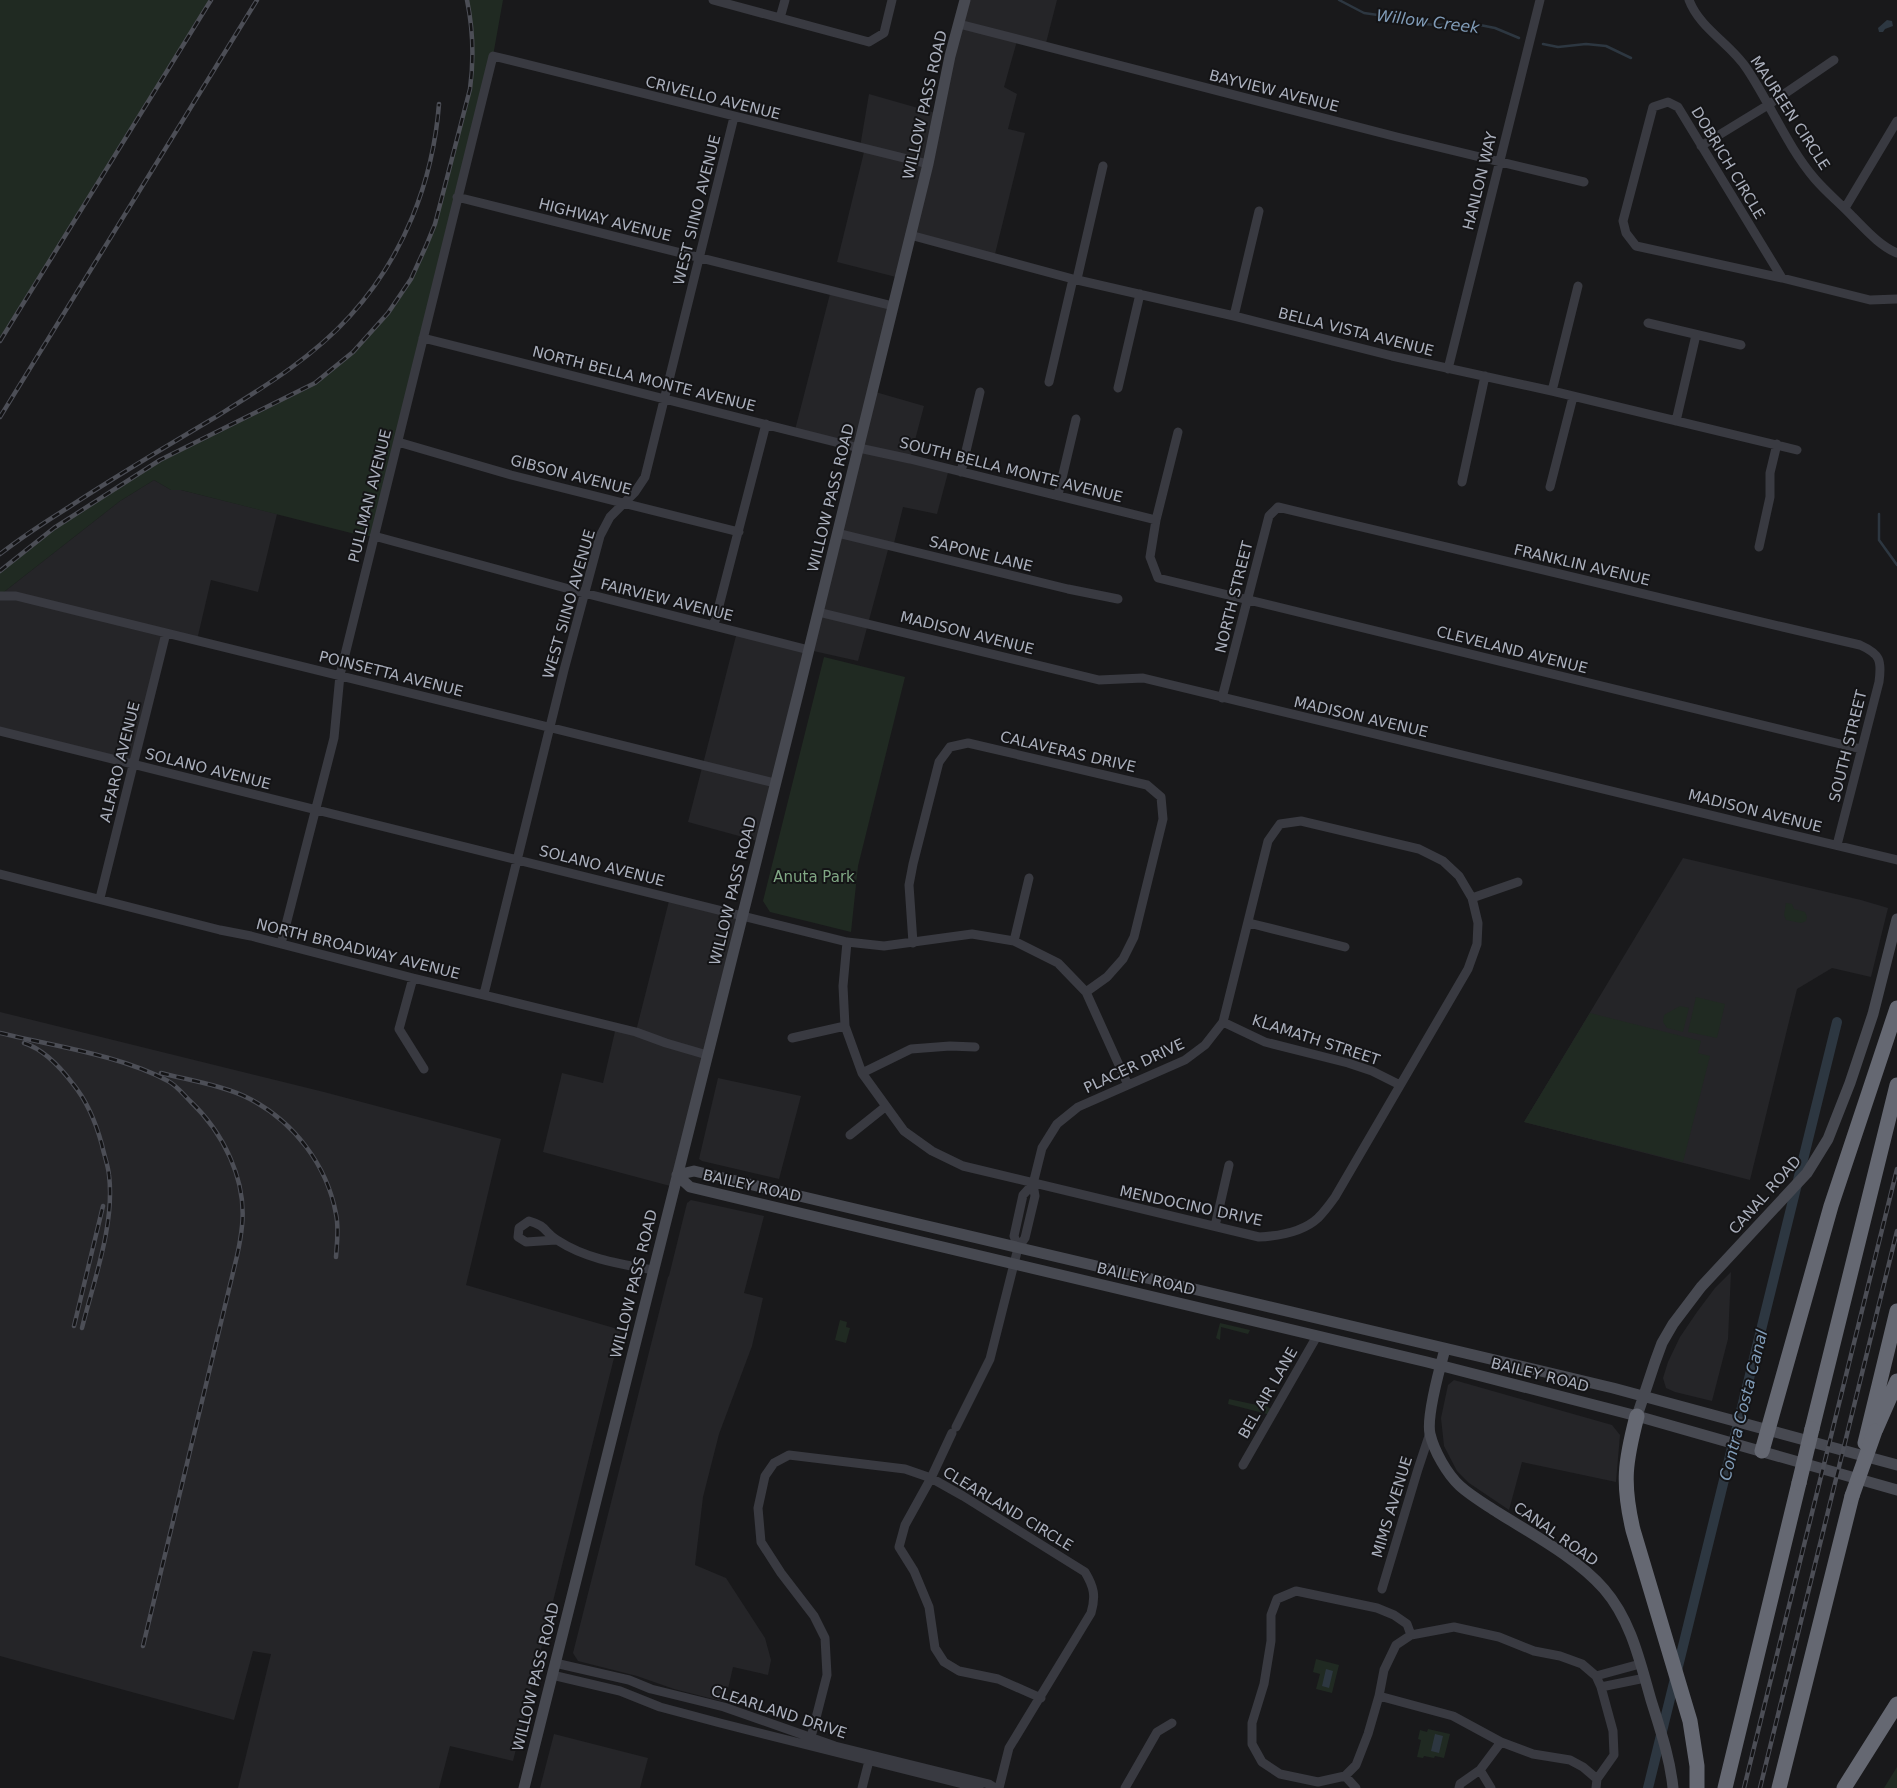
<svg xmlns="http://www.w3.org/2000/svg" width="1897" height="1788" font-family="'DejaVu Sans',sans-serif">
	<rect width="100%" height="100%" fill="#19191b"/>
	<path fill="#252528" d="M965,0H1057L1045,47L1017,41L1004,87L1017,94L1008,129L1025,133L994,258L910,235L900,278L837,262L865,148L860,147L869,94L939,114Z
		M831,290L893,306L872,391L924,406L910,459L949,469L937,514L903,507L893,547L889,546L858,661L809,650L761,842L688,822L737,632L808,650L859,448L795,430Z
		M154,480L171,490H181L277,514L258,592L211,580L197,640L167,633L134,764L0,731V595L120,501Z
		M1683,858L1861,900L1888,908L1871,977L1832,968L1797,989L1750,1180L1524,1122Z
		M670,897L742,915L674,1187L543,1152L562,1073L603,1083L616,1027L636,1031Z
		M0,1012L324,1092L501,1139L466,1285L621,1330L513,1761L450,1746L439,1788H238L271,1654L253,1651L234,1720L0,1656Z
		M718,1078L801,1096L779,1179L702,1161L699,1159Z
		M691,1200L764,1216L744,1293L763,1298L752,1346L719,1434L703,1497L695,1565L726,1578L765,1638L771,1660L768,1675L733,1667L725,1702L674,1689L637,1676L578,1661L573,1653L668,1277L669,1276L687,1203Z
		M1731,1272L1728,1339L1712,1401L1675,1392L1666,1388L1663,1378L1668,1362L1680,1337L1697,1312L1715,1288Z
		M1454,1380L1612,1425L1620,1435L1616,1482L1522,1462L1509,1510L1469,1483L1457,1471L1444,1446L1441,1418L1448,1385Z
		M554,1734L648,1758L640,1788H540Z"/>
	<path fill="#202a22" d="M0,0H211L0,341Z
		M467,0H503L493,56L374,536H363L181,490H171L154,480L120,501L0,595V571L54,528L160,460L315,383L353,352L388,313L411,279L426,246L435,224L470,89C474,59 473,29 467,0Z
		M824,657L905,677L858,866L851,932L770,912L763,901Z
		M1786,903L1792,904L1794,909L1805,912L1807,917L1806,921L1801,923L1786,920L1784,915Z
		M1696,997L1725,1004L1717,1038L1688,1032Z
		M1680,1006L1689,1008L1683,1032L1667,1028L1663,1022L1664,1015Z
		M1590,1013L1701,1041L1698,1053L1710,1056L1683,1162L1524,1122Z
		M840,1320L847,1322L846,1327L850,1328L846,1343L835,1340Z
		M1220,1323L1250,1330L1248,1334L1221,1327L1220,1340L1216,1338Z
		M1261,1389L1269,1392L1261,1404L1274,1410L1271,1415L1228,1404L1229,1399L1257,1405Z
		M1316,1659L1339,1665L1332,1693L1316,1689L1320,1674L1313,1672Z
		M1428,1729L1450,1734L1444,1758L1435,1756L1434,1758L1424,1756L1423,1758L1417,1757L1421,1740L1418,1739L1420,1730L1427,1732Z
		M1897,1767V1788H1884Z"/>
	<path fill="#2d3741" d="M1887,20L1892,21L1893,26L1885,29L1883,32H1879L1878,28Z
		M1326,1669L1333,1671L1329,1688L1322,1686Z
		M1435,1734L1443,1736L1439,1753L1431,1751Z"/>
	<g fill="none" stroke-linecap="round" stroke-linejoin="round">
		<path stroke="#2d3741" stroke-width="2.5" d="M1339,0L1364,13L1392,17L1416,23L1435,25L1475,24L1495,28L1519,38
			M1543,44L1558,47L1586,44L1606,46L1631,58
			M1879,514V540L1897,565"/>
		<path stroke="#2d3741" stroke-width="10" d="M1648,1788L1837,1022"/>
		<path stroke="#393a41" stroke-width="9" d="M713,0L869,42L884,33L892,0
			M1689,0C1700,29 1731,44 1747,69C1771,105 1787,146 1815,179C1827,193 1841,204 1853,217C1866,230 1880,246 1897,253
			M780,18L785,0
			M959,24L1397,137L1584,182
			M1701,146L1768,105L1834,60
			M457,197L893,306
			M1845,208L1897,121
			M910,235L1073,279L1234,316L1392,356L1552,391L1797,450
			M1782,278L1678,107L1668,102L1653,107L1623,221L1626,233L1636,246L1782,278L1870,300L1897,299
			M1077,279L1103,166
			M1234,316L1259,211
			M1648,323L1741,345
			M423,338L859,448L910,459L1156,520
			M1448,369L1540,0
			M1049,382L1073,279
			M1118,388L1140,294
			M1552,391L1578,286
			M1676,421L1696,335
			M1178,432L1156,520L1150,557L1158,578L1861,749
			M398,442L511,475L739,532
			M961,472L980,392
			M1462,482L1485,376
			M1550,487L1573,397
			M1058,495L1076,419
			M837,533L1068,589L1118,599
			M374,536L584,593L809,650
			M1759,547L1770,497V473L1777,444
			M0,596H16L775,783
			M818,612L1099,680L1143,678L1897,860
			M714,625L766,424
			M1222,698L1269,516L1278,507L1783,627L1860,645C1880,654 1882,660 1879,682L1837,845
			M0,731L847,942L884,946L972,934L1014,941L1058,963L1086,992L1128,1085
			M0,874L220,930L251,936L413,978L636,1032L666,1043L707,1055
			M100,898L166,633
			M1472,898L1518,882
			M1249,923L1345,947
			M1014,941L1029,878
			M847,942L843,986L845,1026L862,1073L904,1131L932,1151L963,1166L1259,1237C1279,1236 1303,1232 1318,1218C1324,1212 1330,1204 1335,1197L1468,969L1477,944L1478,923L1472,898L1459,876L1443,861L1419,849L1301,821L1280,824L1268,841L1223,1022L1205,1045L1185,1060L1078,1107L1057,1124L1042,1148L1033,1184L1035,1196L1025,1238L1018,1248L990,1359L956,1427
			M913,943L909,885L913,864L939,762L950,747L968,743L1147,785L1161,797L1163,819L1134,937L1123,959L1107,977L1086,992
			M281,944L334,738L340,675L493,56L928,164
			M413,978L399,1029L424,1069
			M484,994L564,670L600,536L610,517L635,492L645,477L734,117
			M1223,1022L1265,1042L1348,1063L1372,1071L1400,1085
			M792,1038L845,1026
			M862,1073L911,1049L950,1046L975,1047
			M850,1135L885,1107
			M1215,1226L1229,1165
			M556,1240L526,1242L518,1237L519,1228L529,1221C547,1226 544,1232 557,1240C586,1259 620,1264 653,1270
			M1018,1248L1014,1236L1023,1195L1033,1184
			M952,1433L931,1478L905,1525L899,1547L914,1571L929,1607L935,1648L944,1662L959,1671L998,1679L1041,1698
			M1243,1465L1317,1336
			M1382,1589L1418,1469L1430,1433
			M555,1663L629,1680L651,1689L724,1707L835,1746L989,1784L995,1788
			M552,1675L620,1691L660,1707L720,1723L979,1788
			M1596,1676L1640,1664
			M1601,1687L1645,1678
			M1379,1696L1453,1716L1501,1742L1533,1754L1570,1760L1583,1767L1597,1779
			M809,1745L827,1675L825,1638L814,1616L781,1573L761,1542L758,1508L765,1476L774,1463L789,1455L905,1469L931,1478L963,1496L1085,1572C1094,1587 1096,1596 1091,1613L1009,1748L999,1788
			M1480,1770L1491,1788
			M1345,1776L1356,1765L1368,1734L1379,1696L1384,1670L1396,1645L1411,1635L1454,1627L1499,1637L1534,1651L1560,1656L1582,1664L1596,1676L1601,1687L1613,1731L1614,1755L1597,1779L1596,1788
			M1345,1776L1318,1782L1280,1774L1262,1762L1252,1744V1723L1264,1684L1271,1641V1615L1277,1599L1296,1591L1377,1608L1394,1615L1407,1624L1411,1635
			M1345,1776L1356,1788
			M862,1788L870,1757
			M1125,1788L1157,1732L1172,1723
			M1459,1788L1460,1784L1480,1770L1501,1742"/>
		<path stroke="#474951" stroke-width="11" d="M677,1175L690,1187L1427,1362L1637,1416L1897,1490
			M677,1175L694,1171L1613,1388L1897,1465
			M1445,1349C1440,1367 1426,1416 1430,1434C1434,1451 1447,1474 1460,1486C1471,1496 1485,1504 1497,1512C1532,1534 1577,1558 1604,1589C1631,1620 1640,1662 1651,1700C1660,1729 1670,1758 1673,1788
			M1637,1416L1655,1362L1662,1343L1673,1324L1701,1287L1807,1173L1828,1139L1850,1083L1873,1014L1897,919
			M524,1788L799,690L928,164L950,56L965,0"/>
		<path stroke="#656872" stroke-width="15" d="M1637,1416C1625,1462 1622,1483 1633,1530L1690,1721L1697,1766V1788
			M1812,1429L1897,1085
			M1876,1429L1897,1381
			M1865,1443L1897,1311
			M1762,1451L1831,1206L1897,1008
			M1725,1788L1799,1483
			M1779,1788L1852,1496
			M1844,1788L1897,1704"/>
		<g stroke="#4c4e56" stroke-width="4.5">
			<path id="rail" d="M0,341L211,0
				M0,417L257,0
				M0,554C22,537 45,522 69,507C116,476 165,447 214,418C262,388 311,359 350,316C403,258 433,182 439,104
				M0,571L54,528L160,460L315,383L353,352L388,313L411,279L426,246L435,224L470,89C474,59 473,29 467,0
				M0,1033C53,1046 120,1055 168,1081C176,1085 183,1094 190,1101C223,1132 247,1180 242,1226C241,1236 239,1247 237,1256L143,1646
				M24,1043C43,1049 61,1068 73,1084C87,1101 96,1123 102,1145C104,1155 108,1165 109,1175C115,1224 94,1280 82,1328
				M161,1073C188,1080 226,1086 250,1099C294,1122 327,1165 336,1214C339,1228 337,1243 336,1257
				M74,1326L103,1206
				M1744,1788L1897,1169
				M1760,1788L1897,1231"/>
		</g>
		<use href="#rail" stroke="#141416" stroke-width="2.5" stroke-dasharray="8" stroke-linecap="butt"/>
		<path stroke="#656872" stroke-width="15" d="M1799,1483L1812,1429
			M1852,1496L1875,1431"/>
	</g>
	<g text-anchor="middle" stroke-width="4" stroke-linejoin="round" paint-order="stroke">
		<g font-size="15" fill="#aaafbc" stroke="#141416">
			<text transform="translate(1274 91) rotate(14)" y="5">BAYVIEW AVENUE</text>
			<text transform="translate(713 98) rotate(14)" y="5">CRIVELLO AVENUE</text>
			<text transform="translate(925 105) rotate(-77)" y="5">WILLOW PASS ROAD</text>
			<text transform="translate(1790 113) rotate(57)" y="5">MAUREEN CIRCLE</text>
			<text transform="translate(1728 163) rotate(59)" y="5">DOBRICH CIRCLE</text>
			<text transform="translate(1480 181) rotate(-76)" y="5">HANLON WAY</text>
			<text transform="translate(697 210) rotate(-76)" y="5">WEST SIINO AVENUE</text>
			<text transform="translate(605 220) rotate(14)" y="5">HIGHWAY AVENUE</text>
			<text transform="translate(1356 332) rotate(14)" y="5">BELLA VISTA AVENUE</text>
			<text transform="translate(644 379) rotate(14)" y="5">NORTH BELLA MONTE AVENUE</text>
			<text transform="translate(1011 470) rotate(14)" y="5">SOUTH BELLA MONTE AVENUE</text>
			<text transform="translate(571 475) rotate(14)" y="5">GIBSON AVENUE</text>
			<text transform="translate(370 496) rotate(-76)" y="5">PULLMAN AVENUE</text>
			<text transform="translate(831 498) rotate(-76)" y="5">WILLOW PASS ROAD</text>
			<text transform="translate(981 554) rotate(14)" y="5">SAPONE LANE</text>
			<text transform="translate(1582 565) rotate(13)" y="5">FRANKLIN AVENUE</text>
			<text transform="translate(1234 597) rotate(-76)" y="5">NORTH STREET</text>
			<text transform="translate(667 600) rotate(14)" y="5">FAIRVIEW AVENUE</text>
			<text transform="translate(569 604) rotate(-74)" y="5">WEST SIINO AVENUE</text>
			<text transform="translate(967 633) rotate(14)" y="5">MADISON AVENUE</text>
			<text transform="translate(1512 650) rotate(14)" y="5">CLEVELAND AVENUE</text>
			<text transform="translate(391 674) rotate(14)" y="5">POINSETTA AVENUE</text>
			<text transform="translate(1361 717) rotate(13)" y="5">MADISON AVENUE</text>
			<text transform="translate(1848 746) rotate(-76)" y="5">SOUTH STREET</text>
			<text transform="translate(1068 752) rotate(13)" y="5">CALAVERAS DRIVE</text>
			<text transform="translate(120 762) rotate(-76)" y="5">ALFARO AVENUE</text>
			<text transform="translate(208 769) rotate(14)" y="5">SOLANO AVENUE</text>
			<text transform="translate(1755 811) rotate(14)" y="5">MADISON AVENUE</text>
			<text transform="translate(602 866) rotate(14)" y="5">SOLANO AVENUE</text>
			<text transform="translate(733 891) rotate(-76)" y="5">WILLOW PASS ROAD</text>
			<text transform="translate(358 949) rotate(14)" y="5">NORTH BROADWAY AVENUE</text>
			<text transform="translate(1316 1040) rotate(18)" y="5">KLAMATH STREET</text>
			<text transform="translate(1134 1066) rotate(-25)" y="5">PLACER DRIVE</text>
			<text transform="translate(752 1186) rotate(13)" y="5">BAILEY ROAD</text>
			<text transform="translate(1765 1195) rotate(-48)" y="5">CANAL ROAD</text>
			<text transform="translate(1191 1206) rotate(12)" y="5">MENDOCINO DRIVE</text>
			<text transform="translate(1146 1279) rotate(13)" y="5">BAILEY ROAD</text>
			<text transform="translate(634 1284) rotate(-76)" y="5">WILLOW PASS ROAD</text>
			<text transform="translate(1540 1375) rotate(14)" y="5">BAILEY ROAD</text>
			<text transform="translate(1268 1393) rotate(-60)" y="5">BEL AIR LANE</text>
			<text transform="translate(1392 1507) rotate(-73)" y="5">MIMS AVENUE</text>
			<text transform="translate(1008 1509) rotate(31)" y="5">CLEARLAND CIRCLE</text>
			<text transform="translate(1556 1534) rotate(35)" y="5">CANAL ROAD</text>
			<text transform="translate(536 1677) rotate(-76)" y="5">WILLOW PASS ROAD</text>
			<text transform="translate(779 1712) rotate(18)" y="5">CLEARLAND DRIVE</text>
		</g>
		<g font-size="15" fill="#80a884" stroke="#141416">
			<text x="814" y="882">Anuta Park</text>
		</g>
		<g font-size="16" font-style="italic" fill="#809cb8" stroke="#141416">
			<text transform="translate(1428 21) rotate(7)" y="6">Willow Creek</text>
			<text transform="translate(1743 1405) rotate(-76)" y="6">Contra Costa Canal</text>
		</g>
	</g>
</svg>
